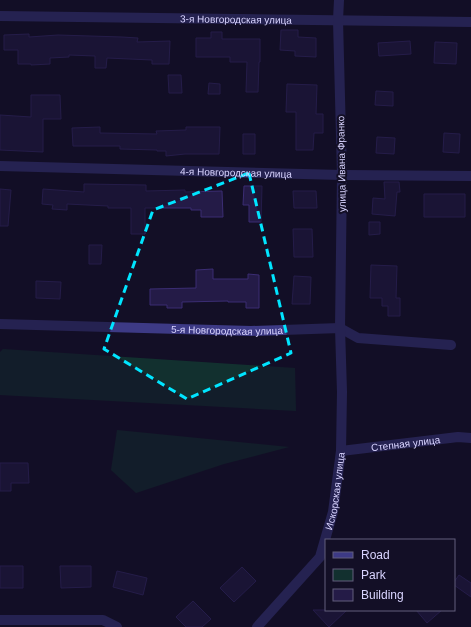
<svg xmlns="http://www.w3.org/2000/svg" width="471" height="627" font-family="Helvetica,sans-serif">
	<rect width="100%" height="100%" fill="#130f26"/>
	<path fill="#12302f" d="M3,349L295,368L296,411L0,395V352Z
		M117,430L289,447L224,464L136,493L111,470Z"/>
	<path fill="#241b47" stroke="#3b2d73" d="M281,30H298V37L316,38V57L295,56V51L280,50Z
		M211,32H222V39H260V62H259L258,92H246L247,62H230V57H196V38H211Z
		M29,34V37L58,35L122,37L138,38L137,42L170,41L169,64H152V60L107,58L106,68H95V56L69,55V57L50,58V64L31,65V64H18V50H4V35Z
		M410,41L411,54L379,56L378,43Z
		M435,42L457,43L456,64L434,63Z
		M168,75H181L182,93H169Z
		M209,83L220,84V94H208Z
		M287,84L317,85L316,114H323V133H314L313,150H296V112H286Z
		M376,91L393,92V106L375,105Z
		M31,95H60L61,119H43V152L0,150V115L31,117Z
		M100,127V133L157,134L156,131L186,130V127H220L219,154H185L166,156V151H157V150L120,149V146H73L72,128Z
		M444,133L460,134L459,153L443,152Z
		M243,134H255V154H243Z
		M377,137L395,138L394,154L376,153Z
		M384,182H399L400,192H397L395,216L372,214L373,198L385,199Z
		M84,184L146,185V191L185,190V192L222,191L223,217H201V210H191V208H145V234H131V208H108V206L67,204V210L52,209L53,205L42,204L43,189L84,192Z
		M244,186H262L261,222H249V205H243Z
		M0,189L11,190L8,226H0Z
		M293,191H316L317,208H294Z
		M424,194H465V217H424Z
		M369,222H380V234L369,235Z
		M293,229H312L313,257H294Z
		M89,245H102L101,264H89Z
		M371,265L397,266L396,298H400V316H388V306H382V298H370Z
		M213,269V279H248V274L259,275V308H246V302H228V301L182,302V308H167V305H150V289L196,288V270Z
		M294,276L311,277L310,304H292Z
		M36,281L61,282L60,299L36,298Z
		M0,463H28L29,483H11V491H0Z
		M0,566H23V588H0Z
		M60,566H91V587L61,588Z
		M242,567L256,581L234,602L220,588Z
		M117,571L147,578L143,595L113,587Z
		M459,575L471,583V597L454,585V582Z
		M193,601L211,619L202,627H186L176,617Z
		M313,610H347L329,627Z
		M416,610H442L427,623Z"/>
	<g fill="none" stroke-linecap="round" stroke-linejoin="round">
		<g stroke="#3d3a85" stroke-width="10">
			<path id="s1" d="M0,16L471,22"/>
			<path id="s2" d="M0,166L342,175L471,176"/>
			<path id="s3" d="M0,324L251,331L340,328L358,338L451,345"/>
			<path id="s4" d="M341,451L458,437L471,438"/>
			<path d="M0,620H103L117,627"/>
			<path id="s5" d="M257,627L320,557L333,512L341,451L342,392L340,328L342,175L338,20L339,0"/>
		</g>
	</g>
	<path d="M0 0H471V627H0ZM249,173L291,353L187,399L104,349L153,210Z" fill="#130f26" fill-opacity=".55" fill-rule="evenodd"/>
	<path fill="none" stroke="#00e5ff" stroke-width="3" stroke-dasharray="8 5" stroke-linejoin="round" d="M249,173L291,353L187,399L104,349L153,210Z"/>
	<g text-anchor="middle" stroke-width="4" stroke-linejoin="round" paint-order="stroke">
		<g font-size="10" fill="#d9d4ff" stroke="#130f26">
			<text dy="4" stroke="none"><textPath href="#s1" startOffset="236">3-я Новгородская улица</textPath></text>
			<text transform="translate(341 164) rotate(-91)" y="4">улица Ивана Франко</text>
			<text dy="4" stroke="none"><textPath href="#s2" startOffset="236">4-я Новгородская улица</textPath></text>
			<text dy="4" stroke="none"><textPath href="#s3" startOffset="227">5-я Новгородская улица</textPath></text>
			<text dy="4" stroke="none"><textPath href="#s4" startOffset="65">Степная улица</textPath></text>
			<text dy="4" stroke="none"><textPath href="#s5" startOffset="162">Искорская улица</textPath></text>
		</g>
	</g>
	<rect x="325" y="539" width="130" height="72" fill="#130f26" stroke="#625e7d"/>
	<rect x="333" y="552" width="20" height="6" fill="#3d3a85" stroke="#625e7d"/>
	<text x="361" y="559" font-size="12" fill="#d9d4ff">Road</text>
	<rect x="333" y="569" width="20" height="12" fill="#12302f" stroke="#625e7d"/>
	<text x="361" y="579" font-size="12" fill="#d9d4ff">Park</text>
	<rect x="333" y="589" width="20" height="12" fill="#241b47" stroke="#625e7d"/>
	<text x="361" y="599" font-size="12" fill="#d9d4ff">Building</text>
</svg>
